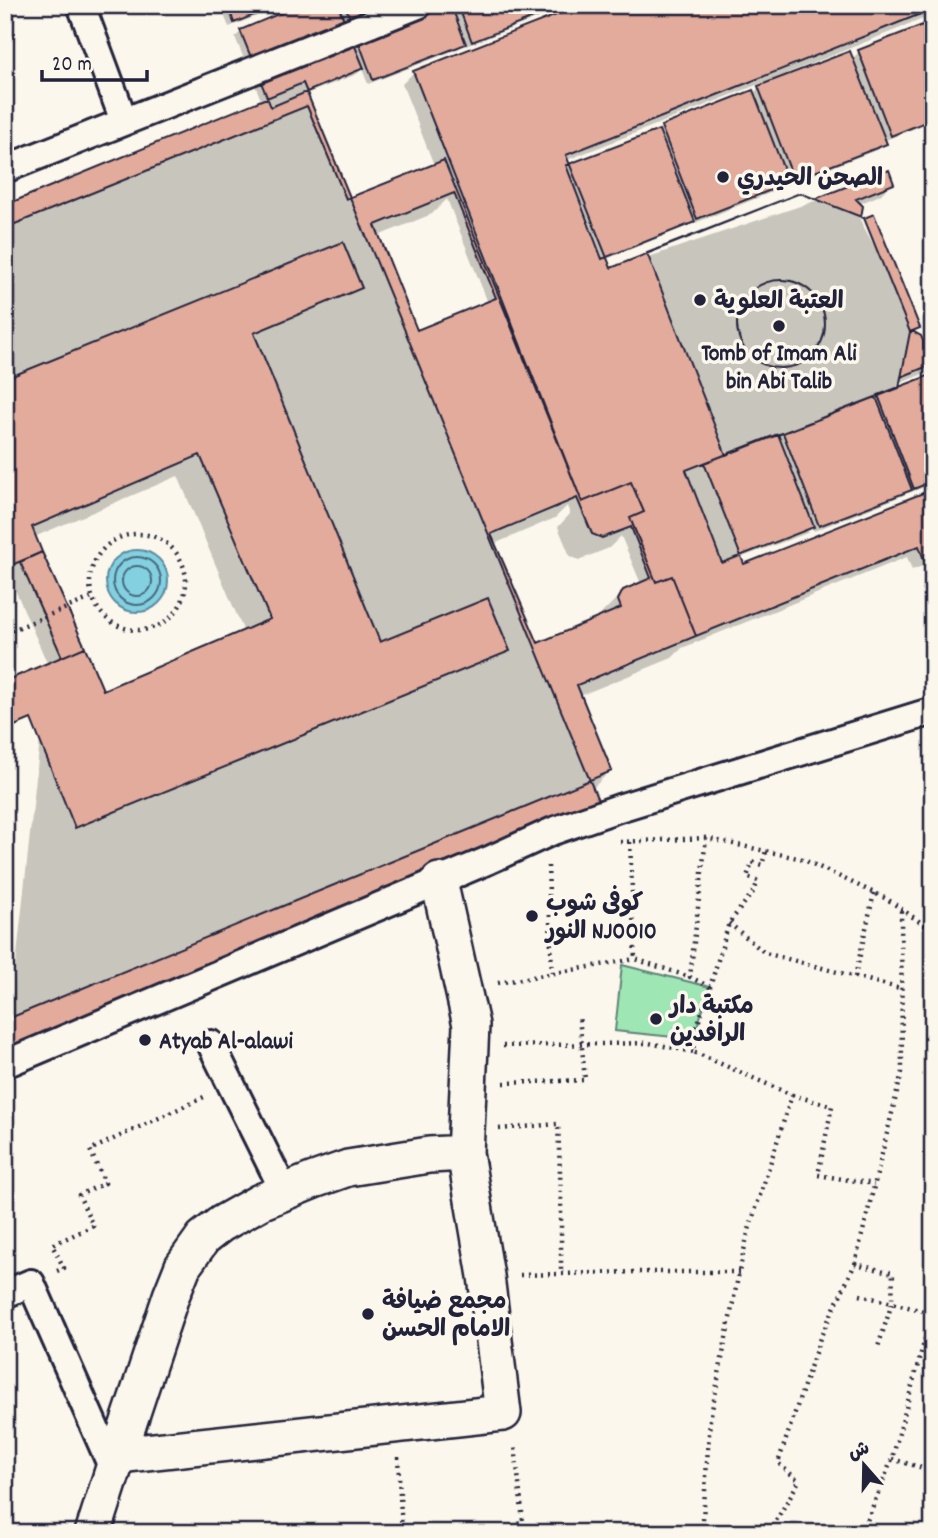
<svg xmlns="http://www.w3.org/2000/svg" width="938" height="1538" font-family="Dekko,'Playpen Sans Arabic',sans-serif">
	<rect width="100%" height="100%" fill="#fbf7ec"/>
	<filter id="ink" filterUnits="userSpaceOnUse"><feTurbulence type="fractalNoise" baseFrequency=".0143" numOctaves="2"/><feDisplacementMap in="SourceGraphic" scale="14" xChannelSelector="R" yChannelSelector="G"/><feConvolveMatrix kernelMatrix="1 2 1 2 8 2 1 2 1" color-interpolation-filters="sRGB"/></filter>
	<g filter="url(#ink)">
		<path fill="#9ee7b5" stroke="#608478" stroke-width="2" d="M622,965L710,987L693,1039L615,1031Z"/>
		<path fill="#82d0e0" stroke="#5c8a9e" stroke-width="2" d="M106 581a31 31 0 1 1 62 0a31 31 0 1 1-62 0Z"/>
		<path fill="#0003" fill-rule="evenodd" d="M220,5H285L229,27Z
			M305,5H564L556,11L466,46L465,42L458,49L368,84L362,69L357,74L306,94L349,199L434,165L402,84L414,72L933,5V15L788,73L790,76L852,59L859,52L933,23V121L883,141L884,144L879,149L788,184V182L782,188L606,259L610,270L815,201L892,183L880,195L859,204V218L918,327L912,333L921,352L933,347V370L898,384L897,390L933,376V484L908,493V492L904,495L814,531L812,527L807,533L740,558L743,566L933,491V562L912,570L907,557L682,648L672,658L579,696L610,771L591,790L5,1068L48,665L10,578L5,579V206L262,102L235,37L241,32ZM764,82L753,94L662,127L657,132L569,166L567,160ZM447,199L488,303L416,332L378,236L432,214ZM178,476L244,632L102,692L34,537ZM567,506L570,514L558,527L570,556L579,560L609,548L621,536L641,584L624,591L601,614L598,619L537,645L494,544L555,518Z"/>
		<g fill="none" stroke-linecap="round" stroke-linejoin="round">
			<path stroke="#48687d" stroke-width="2" d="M113 581a24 24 0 1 1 48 0a24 24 0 1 1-48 0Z
				M122 581a15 15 0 1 1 30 0a15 15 0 1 1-30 0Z"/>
		</g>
		<path fill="#e3ab9c" stroke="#22223b" stroke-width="2" fill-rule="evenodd" d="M228,5H279L234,23Z
			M300,5H338L364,68L271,107L240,30Z
			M345,5H451L466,44L373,80Z
			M458,5H564V6L472,42Z
			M582,5H933V9L566,155L611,268L800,193L815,199L889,170L894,184L856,199L863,206L861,217L864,218L910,332H914L921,336L923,341V349L933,345V364L901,377L899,388L704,463L744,564L933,489V556L924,560L919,546L696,636L672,576L656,582L630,518L644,512L631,482L582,502L413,71Z
			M933,21V119L891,136L858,50Z
			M850,51L887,144L794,180L758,86Z
			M303,83L602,810L5,1056V681L85,647L103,690L270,619L200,455L32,527L42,552L5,568V205Z
			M753,90L789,183L697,219L661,126Z
			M307,106L346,199L444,160L582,502L631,482L644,512L630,518L656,582L672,576L696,636L577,685L612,771L5,1020V730L31,719L75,828L510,651L488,598L380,642L254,333L362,288L343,242L5,379V228ZM454,193L496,298L417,330L375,225ZM577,498L592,534L602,538L631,527L651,578L623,590L618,600L621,608L538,643L491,534Z
			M659,130L695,222L602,259L566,165Z
			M800,193L864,218L910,332L899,388L726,455L647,253Z
			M874,214L920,328L910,332L864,218Z
			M737 324a44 44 0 1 1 88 0a44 44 0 1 1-88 0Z
			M737 324a44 44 0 1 1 88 0a44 44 0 1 1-88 0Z
			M933,374V481L914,489L878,395Z
			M876,397L912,490L819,526L783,433Z
			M778,434L814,527L722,563L686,470Z
			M42,552L85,647L62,657L20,562Z"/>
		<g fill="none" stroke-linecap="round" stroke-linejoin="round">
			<g stroke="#22223b" stroke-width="32">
				<path id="pedestrian" d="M81,5L124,121
					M5,169L418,5
					M211,1044L284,1191
					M5,1064L489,860L553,831L619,808L933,711
					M5,1294L31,1283L113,1469"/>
			</g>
			<g stroke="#22223b" stroke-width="40">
				<path id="minor" d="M118,1455L171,1296L183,1266L203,1238L221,1224L260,1202L314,1180L348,1168L429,1155L465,1153
					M93,1533L118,1455L503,1413L486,1276L465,1153L471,1025L439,881"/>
			</g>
			<path stroke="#22223b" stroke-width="4.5" stroke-dasharray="2 5" stroke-linecap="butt" d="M90 582a48 48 0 1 1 96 0a48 48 0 1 1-96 0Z
				M5,633L91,598
				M620,842L706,838
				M630,842L635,959L690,977
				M548,866L552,974
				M729,923L765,953L902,989
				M855,977L874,893
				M498,983L635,959
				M710,987L690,977L706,838L802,859L887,899L933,931
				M503,1046L649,1043L694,1052
				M504,1083L585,1080L579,1016
				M792,1095L832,1106L818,1175L874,1184
				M499,1129L558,1124L561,1197V1274
				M855,1264L902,1072L901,909
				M57,1271L64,1268L52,1245L93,1226L79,1195L105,1183L90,1150L204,1097
				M520,1275L633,1272H739
				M860,1295L932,1313
				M398,1457L402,1533
				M892,1459L933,1471
				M511,1533V1527L523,1522L515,1446
				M702,1533L710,1420L739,1272L748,1233L792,1095L694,1052L693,1039L710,987L729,923L754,891L758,881L747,877L752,862L762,865L766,851
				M769,1533L799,1481L778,1463L820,1338L855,1264L893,1273L892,1303L878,1347
				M862,1533L892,1459L932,1313L933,1252"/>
			<use href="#pedestrian" stroke="#fbf7ec" stroke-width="26"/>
			<use href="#minor" stroke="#fbf7ec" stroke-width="35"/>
		</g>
	</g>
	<g fill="#22223b" stroke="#fbf7ec" stroke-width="2.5">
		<circle cx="723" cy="177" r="7"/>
		<circle cx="700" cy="300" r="7"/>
		<circle cx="779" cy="326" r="7"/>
		<circle cx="532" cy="916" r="7"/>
		<circle cx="656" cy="1019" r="7"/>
		<circle cx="145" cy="1040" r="7"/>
		<circle cx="368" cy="1314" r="7"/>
	</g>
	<g text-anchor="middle" stroke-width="7" stroke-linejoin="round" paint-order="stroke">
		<g font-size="24" font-weight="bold" fill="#22223b" stroke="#fbf7ec" text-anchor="start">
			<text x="737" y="185">الصحن الحيدري</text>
			<text x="714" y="308">العتبة العلوية</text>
			<text x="779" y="360" text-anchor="middle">Tomb of Imam Ali<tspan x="779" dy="28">bin Abi Talib</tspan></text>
			<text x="546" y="910">کوفی شوب<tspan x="546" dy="28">النور NJ0010</tspan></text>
			<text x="670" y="1013">مكتبة دار<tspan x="670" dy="28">الرافدين</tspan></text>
			<text x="159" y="1048">Atyab Al-alawi</text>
			<text x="382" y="1308">مجمع ضيافة<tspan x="382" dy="28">الامام الحسن</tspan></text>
		</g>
	</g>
	<rect width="938" height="1538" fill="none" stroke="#fbf7ec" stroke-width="28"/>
	<rect x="14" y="14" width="910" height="1510" fill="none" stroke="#22223b" stroke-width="2.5" filter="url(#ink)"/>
	<g transform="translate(864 1465) rotate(340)" stroke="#fbf7ec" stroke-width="5" paint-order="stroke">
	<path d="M0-5L12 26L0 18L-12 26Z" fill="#22223b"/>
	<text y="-10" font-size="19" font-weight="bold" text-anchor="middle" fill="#22223b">ش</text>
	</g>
	<path d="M42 70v10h105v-10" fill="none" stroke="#22223b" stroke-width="3.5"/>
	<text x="52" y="70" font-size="21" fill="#22223b" stroke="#fbf7ec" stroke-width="5" paint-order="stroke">20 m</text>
</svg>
